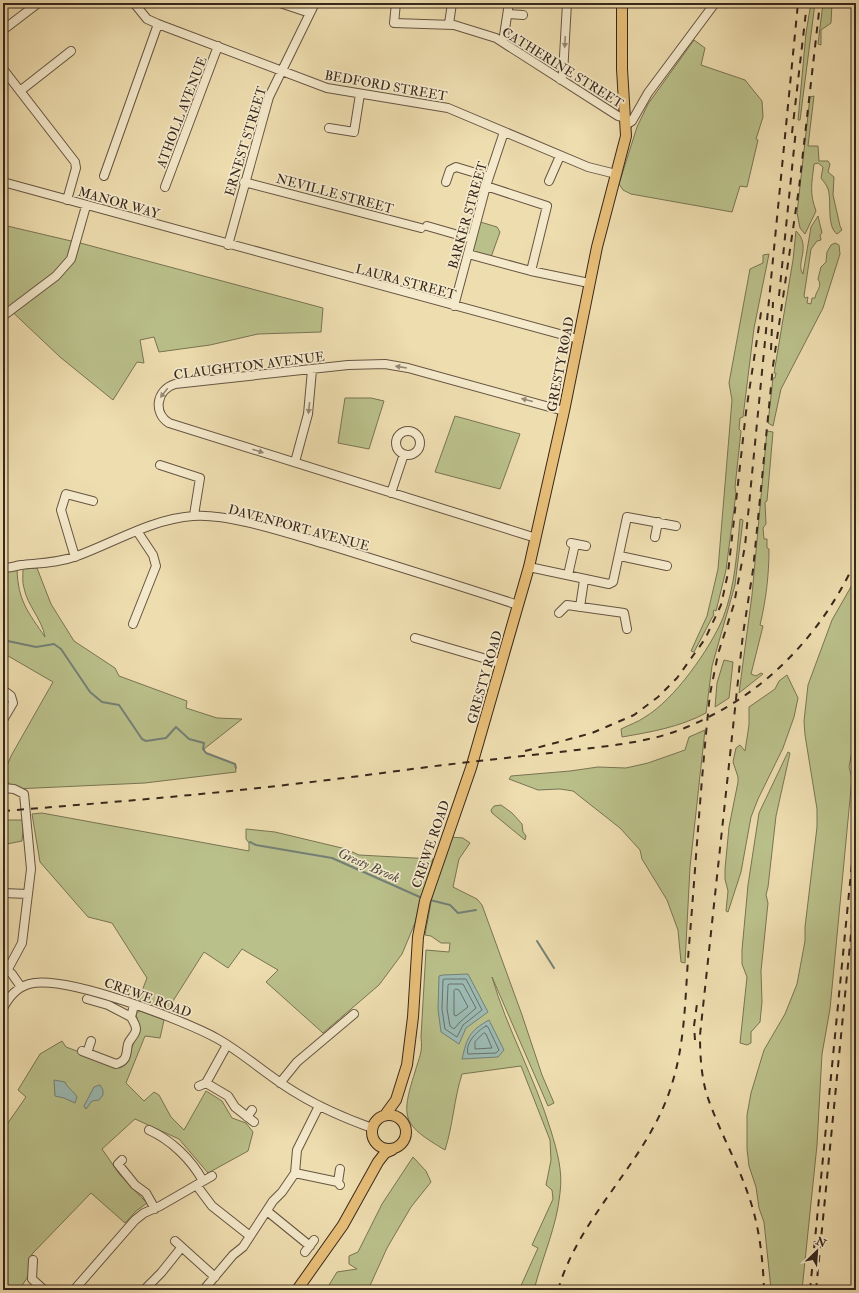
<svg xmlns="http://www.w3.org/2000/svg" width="859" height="1293" font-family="'IM FELL Double Pica',serif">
	<rect width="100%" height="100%" fill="#eeddaf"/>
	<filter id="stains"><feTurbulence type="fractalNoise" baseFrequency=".005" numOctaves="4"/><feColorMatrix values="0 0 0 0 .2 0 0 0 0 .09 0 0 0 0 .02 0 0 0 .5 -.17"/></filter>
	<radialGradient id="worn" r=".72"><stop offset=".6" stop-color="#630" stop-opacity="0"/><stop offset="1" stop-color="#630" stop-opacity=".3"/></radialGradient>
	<path fill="#bac08a" stroke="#797454" d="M811,3H815L800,120H798L806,33Z
		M823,3H832L831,23L821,30V45L818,44Z
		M694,40L705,48L701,65L745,80L762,101L763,117L756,139L758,140L747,187L740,186L732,212L631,194L623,190L619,184L637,127L648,104Z
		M814,96L808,146H818L819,161H828L830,164L828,172L834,177L833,195L840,226L842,230L837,234C826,226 832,200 828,189C827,185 823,181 821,178L823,167L818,163L814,164C812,183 809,192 816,211L805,234L800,228L797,213L810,97Z
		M818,216L822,233L820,235L821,240L817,241L811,249L804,296L805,298L808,297L807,303L811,304L812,298H815C816,290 823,287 818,279L821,267L826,262L827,252L831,245L835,243L839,245L840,254L823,308L781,389L773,426L768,423L773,378H775L776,373H774L793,260L796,231C812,246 795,264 803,274L811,227Z
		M477,221L497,227L500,232L490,260L468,254Z
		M3,225L84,244L323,308L321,332L258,334L210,345L159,352L154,337L140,340L144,363L137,362L113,400L60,357L3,303Z
		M769,254L754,328L743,417L740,418L739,429L741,431L735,487L736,493L726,570L716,611L714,610L713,613L714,614L694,652L691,651L707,616L718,569L732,400L729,383L750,269L763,263V255Z
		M345,398H371L384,401L369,449L338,443Z
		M455,416L520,434L500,489L435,472Z
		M767,431L773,432L767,501L765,502L766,524L763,528L764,539H767V548L769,549C769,575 766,600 760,625L763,626L751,674L756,676L761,673L763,674L739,693L752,595Z
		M740,519L743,520L735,585L712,666L706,713C680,727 651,732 622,737L621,729C629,725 638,722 645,717C674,700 710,649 723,618C735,587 737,552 740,519Z
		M3,567L17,569C18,601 28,612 45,637C42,619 27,605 24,588C22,582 23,575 23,569L37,568L51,604L74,641L115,668L119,676L187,701L186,708L217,718L242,719L204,749L206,753L235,764L236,772L145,783L14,789L3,776L11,756L53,682L3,653Z
		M856,578V720L854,723L855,736L849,767L852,778L830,1009L822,1054L817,1145L802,1290H767L771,1289L764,1222L759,1208L756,1187L749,1166L747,1149V1115L751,1093L764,1050L785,1014L797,984L805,941V927L817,827V809L805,735L804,721L808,685L832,620Z
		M724,660L733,662L729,698L715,707L717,683Z
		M787,675L798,698L794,717L783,748L758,799L751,817L741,872L728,912L726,911L728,891L725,879V869L729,827L738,782V777L733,762L736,748L740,745L745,751L749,725V707L775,689L779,681Z
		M705,730L690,867L685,963L681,962L678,930L667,900L642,859L640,850L620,828L573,791L560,789L538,790L509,779L511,776L570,771L598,767L626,768L648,763L685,750L689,737Z
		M788,752L790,753L776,816L768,887L766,895L768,903L761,971L762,1002L760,1022L751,1032V1043L747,1045L740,1043L747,977L742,964V950L748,885L759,813Z
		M501,805L512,813L522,824L523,832L526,836L525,840L492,813L491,810L494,806Z
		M42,813L249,851V843L246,839V829L275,832L346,849L359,855L433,859L415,923L402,954L379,985L323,1033L266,982L278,970L242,949L228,968L204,952L166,1012L138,1001L147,978L112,923L88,917L40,862L32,814Z
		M3,820H24L22,841L7,844L3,831Z
		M451,837L463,838L470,843L459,859L453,887L477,899L482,905L522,1015L542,1075L554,1103L548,1106L492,977C507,1029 535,1078 551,1131C557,1151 563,1171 560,1193C557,1226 542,1258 534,1290H519L538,1248L532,1245L553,1199L552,1190L546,1185L551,1160L550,1140L521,1066L462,1074C454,1099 453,1125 445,1150C403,1125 400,1119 415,1072C419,1057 423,1053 421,1037L426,950L449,952L450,943H441L431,936L425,935L433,891Z
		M140,1011L164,1020L160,1038L145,1036L126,1083L144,1101L154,1092L159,1095L171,1117L184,1130L206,1091L222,1101L232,1118L246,1123L253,1132L248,1151L208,1173L179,1139L135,1119L102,1149L120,1175L147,1203L136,1211L125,1223L91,1193L32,1254L29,1275L19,1290H3V1130L26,1097L18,1090L40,1054L62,1041L66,1047L120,1067C127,1062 136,1038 139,1028C140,1023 136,1018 136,1013Z
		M413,1157L426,1171L431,1182L411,1207L387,1248L368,1290H326L337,1272L357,1269L349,1264V1256L358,1252L382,1204Z"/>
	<path fill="#9cbab3" stroke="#748077" d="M468,974L488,1012L466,1028L459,1044L441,1032L438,1009L439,976L443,975Z
		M489,1020L504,1050L498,1057L462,1059C467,1038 469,1031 489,1020Z
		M54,1080L65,1082C67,1088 74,1091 77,1097L75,1103L64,1098L55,1096Z
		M100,1085L103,1090V1095L99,1100L92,1101L86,1109L84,1106L94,1087Z"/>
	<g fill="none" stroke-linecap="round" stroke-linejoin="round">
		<path stroke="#6a7168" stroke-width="1" d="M445,979H466L482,1010L463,1025L457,1037L445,1029L442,1009L443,980Z
			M450,984H463L476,1008L460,1022L454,1029L450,1026L447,1009L448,985Z
			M456,989L459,990L468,1007L456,1016L454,1015V991Z
			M486,1026L488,1027L499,1050L496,1053L468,1054C465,1043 476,1032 486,1026Z
			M484,1033L486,1034L492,1048L475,1049V1042Z"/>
		<path stroke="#748077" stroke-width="2" d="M3,640L36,647L54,644L61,649L90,692L102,702L119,705L142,739L146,741L166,738L176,727L189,739L204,743L203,749L206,753L235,764L236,768
			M250,842L256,845L332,858L422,898
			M430,900L450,905L458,913L476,910
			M537,941L554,968"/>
		<g stroke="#665542" stroke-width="10">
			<path id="minor" d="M134,3L147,19L158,24L327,88L448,108L588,167L616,174
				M280,3L310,13
				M396,3L394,23L454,25L496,38L618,116L625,118
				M508,14L523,15
				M449,24L452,3
				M3,30L37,4
				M503,42L509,3
				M3,69L75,162L76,168L67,200
				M561,80L563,74L567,3
				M20,91L71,51
				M626,125L632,121L648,93L715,3
				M329,128L354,132L360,94
				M104,176L158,24
				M549,181L560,156
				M3,182L578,339
				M244,182L421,228
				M446,182L450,170L456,167L489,177
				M486,186L547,206L531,271
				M165,187L218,46
				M427,226L472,239
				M228,245L269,97L315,3
				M468,254L531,271L589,283
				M454,306L486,186L504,132
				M3,316L56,276L71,259L86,206
				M396 443a12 12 0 1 1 24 0a12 12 0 1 1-24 0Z
				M295,462L308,414L312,370
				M160,465L200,478L194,515
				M391,493L404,454
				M655,537L658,522
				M536,538L169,423C153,413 156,390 175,384L348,365L385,364L408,368L564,411
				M571,543L586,546
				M620,556L667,566
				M75,557L61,510L66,494L93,501
				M3,567C10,569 14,566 21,565C40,563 58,563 77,556C115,542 152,519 193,516C229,513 290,534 325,544C390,564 454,584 518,605
				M529,567L609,584L613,582L627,517L676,526
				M568,575L575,544
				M580,607L584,580
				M559,613L567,605L624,613L627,629
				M133,624L156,566L153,555L137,531
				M415,638L500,663
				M3,690L11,696L13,703L3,720
				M3,788L14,789L24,794L31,869L22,943L8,969
				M3,893L28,894
				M4,967L12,974L21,987
				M87,999L108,1005L131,1017
				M3,1008C9,997 16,988 29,984C64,974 184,1020 218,1039C246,1055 270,1078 298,1094C321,1108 347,1119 372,1128
				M227,1045L206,1083L228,1096L235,1107L254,1122
				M82,1051L116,1064C128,1061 126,1053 128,1044C130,1038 136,1035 136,1029C136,1025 133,1021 131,1017L134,1005
				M87,1053L91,1041
				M280,1083L297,1062L354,1014
				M199,1086L206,1083
				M247,1117L252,1110
				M149,1130C171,1140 191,1159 203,1181
				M122,1160L118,1164L135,1185L146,1193L155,1209
				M295,1173L338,1182
				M340,1185L338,1182L340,1169
				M197,1186L212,1206L250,1236
				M267,1211L310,1246
				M175,1241L215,1277
				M305,1252L314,1240
				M33,1260L32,1279L44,1290
				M74,1290L135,1220L144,1213L160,1206L212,1176
				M144,1290L161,1273L181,1248
				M210,1290L206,1287L233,1255L243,1247L273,1201L282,1192L295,1173L297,1150L319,1106"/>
		</g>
		<g stroke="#38281d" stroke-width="12">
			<path id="major" d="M372 1132a17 17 0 1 1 34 0a17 17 0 1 1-34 0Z
				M385,1115L396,1100L407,1065L413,1017L418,937L425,901L471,768L529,567L564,411L597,247L626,136L622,69V3
				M297,1290L343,1225L378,1162L385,1153L392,1150"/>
		</g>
		<use href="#minor" stroke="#f4e9cb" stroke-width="8"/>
		<use href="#major" stroke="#e7be78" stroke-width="10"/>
		<path stroke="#38281d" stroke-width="2" stroke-dasharray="7 7" stroke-linecap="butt" d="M792,133L807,3
			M779,296L796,129
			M771,350L773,302
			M525,751L592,733L634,715L658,697L677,678L705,639L721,605L728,573L746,412L762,306
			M3,811C103,803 203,795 302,783C358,777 414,768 470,762C505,758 541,754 577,750C614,745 652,742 687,727C764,695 821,636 856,560
			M695,1040L694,1026L697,1004
			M558,1290C580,1214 647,1162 671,1087C686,1042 685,993 689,946C696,862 701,778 710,694L718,654L734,604L745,546L798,3
			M764,1290C763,1258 759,1224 748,1194C736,1159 717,1127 706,1092C701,1073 700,1054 700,1035L743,634L753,570L773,366L799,188L820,3
			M810,1290L856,822
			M816,1290L853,914"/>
	</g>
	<defs><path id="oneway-solid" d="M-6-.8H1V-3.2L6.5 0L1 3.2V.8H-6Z"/></defs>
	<g fill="#968874">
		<use href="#oneway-solid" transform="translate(565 42) rotate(93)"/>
		<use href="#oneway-solid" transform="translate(401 367) rotate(-171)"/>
		<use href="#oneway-solid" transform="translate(164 393) rotate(128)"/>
		<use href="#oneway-solid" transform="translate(527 400) rotate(-165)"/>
		<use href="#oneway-solid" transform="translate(309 408) rotate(96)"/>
		<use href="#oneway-solid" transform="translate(258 451) rotate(17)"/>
	</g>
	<g text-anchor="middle" stroke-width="3.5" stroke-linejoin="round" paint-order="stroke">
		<g font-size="13" fill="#38281d" stroke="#f4e9cb">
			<text transform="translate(563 67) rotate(32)" y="5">CATHERINE STREET</text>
			<text transform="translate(386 85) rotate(10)" y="5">BEDFORD STREET</text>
			<text transform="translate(181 112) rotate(-69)" y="5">ATHOLL AVENUE</text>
			<text transform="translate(245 141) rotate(-73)" y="5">ERNEST STREET</text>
			<text transform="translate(335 193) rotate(15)" y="5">NEVILLE STREET</text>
			<text transform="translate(119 202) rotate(16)" y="5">MANOR WAY</text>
			<text transform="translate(467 215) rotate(-74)" y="5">BARKER STREET</text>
			<text transform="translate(406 281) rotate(15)" y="5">LAURA STREET</text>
			<text transform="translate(560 364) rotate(-79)" y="5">GRESTY ROAD</text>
			<text transform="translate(249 365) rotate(-7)" y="5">CLAUGHTON AVENUE</text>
			<text transform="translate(299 527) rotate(15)" y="5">DAVENPORT AVENUE</text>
			<text transform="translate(484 677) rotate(-74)" y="5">GRESTY ROAD</text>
			<text transform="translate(430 844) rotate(-71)" y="5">CREWE ROAD</text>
			<text transform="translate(148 997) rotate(20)" y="5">CREWE ROAD</text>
		</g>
		<g font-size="14" font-style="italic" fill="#514c42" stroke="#f4e9cb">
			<text transform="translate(369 865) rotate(24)" y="5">Gresty Brook</text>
		</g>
	</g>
	<rect width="859" height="1293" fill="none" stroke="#eeddaf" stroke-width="16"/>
	<rect x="4" y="4" width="851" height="1285" fill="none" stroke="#38281d" stroke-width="2"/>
	<rect x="8" y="8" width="843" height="1277" fill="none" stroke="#38281d"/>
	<g transform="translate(817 1251) rotate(25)" stroke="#f4e9cb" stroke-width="3" paint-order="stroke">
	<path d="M0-3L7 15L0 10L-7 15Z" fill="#38281d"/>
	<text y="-6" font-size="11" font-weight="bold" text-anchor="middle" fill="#38281d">N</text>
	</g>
	<rect width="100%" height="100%" filter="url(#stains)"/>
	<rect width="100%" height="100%" fill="url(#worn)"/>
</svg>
